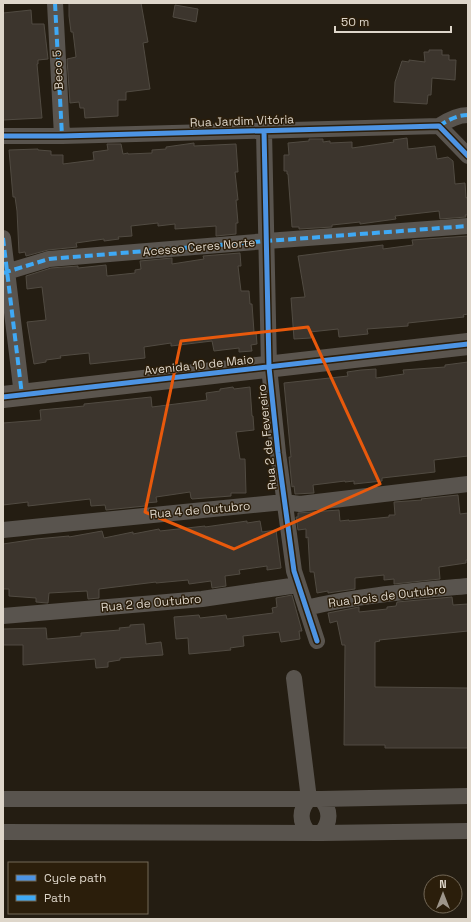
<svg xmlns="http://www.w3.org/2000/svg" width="471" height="922" font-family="'Space Grotesk',sans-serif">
	<rect width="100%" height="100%" fill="#241d12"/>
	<path fill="#3c352d" stroke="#514b42" d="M69,3H141L148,42L143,43L150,89L126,92V100H118V116L85,118L84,108H80L79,102L70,103L67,59L76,57L73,32H71L69,16Z
		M175,5L198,9L196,22L173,17Z
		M31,10L32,24H44L48,59L38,60V64H37L42,118L3,120V13Z
		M429,50H442V55H449V60H456L455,80L432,78L431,95H428L427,104L394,102L395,82L402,61L409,62V60L425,62L424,52H429Z
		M407,138L408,149L435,146L437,159L448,157L453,161L455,184L465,183L466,198L468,197V215H465L466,217L440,219L439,211L395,216L396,219L360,224V222L332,225V227L299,229V227H292L288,174H287V171H284V155H289L288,143L309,141V139H323V142L330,141V143L352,142V148L394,142L393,140Z
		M194,143V146L236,144L238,172H235L238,200H236L238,223H236V234L216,236V226L175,229V224L158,226V223L131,226L132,236L118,237L119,239L104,241V239L76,243L77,247L48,250L26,256L25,252L19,253L17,211L15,197H13L9,150L38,149V150L51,151V155H63V164L94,160L93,152L108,150L107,144H121L123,154L128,153V154L152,153V150L166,149V147Z
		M468,236V314L463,315L464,317L408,323V326L367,329L368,334L339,337L338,329L310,332L311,338L294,339L291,298L305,297L298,256L383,245V249L413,245L412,240Z
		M240,253L241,266H238L241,291H249L250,304H252L254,332H256L257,344L251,345L252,351L239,352V348L214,351L212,341L171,346V343L144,347L145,358L90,364L89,353L60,356L61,358L46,360V362L34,364L27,322L46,320L42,287L27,289L26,276L51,268L78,266V268L106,265L107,276L135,273V270L141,269L140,261L172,258V264L204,259L203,256Z
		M468,362V456L434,460L435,472L382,478V481L354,484V481L345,482V481L313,485L314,493L295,494L294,486L292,487L289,457H291L284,383L348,376L347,372L361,370L376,369V378L404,374L403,370L445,367V365Z
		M233,387L234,389L250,387L252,416H253L254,430L236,432L240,459H245L246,493H231V496L192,499L191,498L190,492L156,497L157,502L145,503V506L106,510L105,505L91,506L90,499L28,506V502L3,505V423L41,420L40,410L74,407L84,406V404L151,397L152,407L207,400L206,393L220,391V389Z
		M458,495L460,514L468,513V560H466V563L439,567L440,579L394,584V579L384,580V575L355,578V589L328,593V591L317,593L314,572H310L308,537L306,538V529L298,530L296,517H298V513L339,510L340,521L349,520V521L389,517V515H395L394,502L422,500L421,499Z
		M247,521V523L260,521L262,532L276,530L281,568L267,570V566L239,570L240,574L225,576L226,586L212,588L211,581L189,584L188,580L156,583V582L99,589V598L88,599L87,591L49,593L48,603H47L36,602V598L9,596V589H3V544L36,539L69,536V537L102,531L104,538L133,532V534L159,529L160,531L205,526V527Z
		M292,595L302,631H299L300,639L281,642L279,632L243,636L244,646L230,648L231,650L189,654L188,638L176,639L174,617L199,615L200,618L226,615L227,619L273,613L272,608L277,607L276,598Z
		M452,597L453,605L468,604V631L379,640L380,641L375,642V687L468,688V748H385V745H344L345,645H342L337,621L330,623L328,613L359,607V612L387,609V607L396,606L397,602Z
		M144,624L146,644L161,642L163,655L120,658V660L108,662V667L96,668L95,659L23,665V645H3V629L46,628L47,639L81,636V633L120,630L119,628L130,627V625Z"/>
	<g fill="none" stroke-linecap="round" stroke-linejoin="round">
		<path stroke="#59544e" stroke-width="16" d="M55,3L62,136
			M439,126C448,120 457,115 468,115
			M264,131L269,367L278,453L294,571L317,641
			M3,136H62L439,126L468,156
			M3,238L22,395
			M3,273L49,259L267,241L468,226
			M3,530L284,502L300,504L468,484
			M306,608C359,595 414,591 468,586
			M3,616L202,599L298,585
			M294,678L309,799C299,810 299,822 309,833
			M3,799H321L468,796
			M3,832L321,833L468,831
			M321,833C331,822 331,810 321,799"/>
		<path stroke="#5b554e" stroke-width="22" d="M3,397L468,344"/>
		<path stroke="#3fa9f5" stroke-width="4" stroke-dasharray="8 4" stroke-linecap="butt" d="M55,3L62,136
			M439,126C448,120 457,115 468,115
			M3,238L22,395
			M3,273L49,259L267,241L468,226"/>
		<g stroke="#2b1e0b" stroke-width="8">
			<path id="cycleway" d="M264,131L269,367L278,453L294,571L317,641
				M3,136H62L439,126L468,156
				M3,397L468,344"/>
		</g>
		<use href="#cycleway" stroke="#4d94e3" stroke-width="5"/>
	</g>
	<path fill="none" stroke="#e8590c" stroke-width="3" stroke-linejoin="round" d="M308,327L380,484L234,549L145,512L181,341Z"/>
	<g text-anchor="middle" stroke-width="3" stroke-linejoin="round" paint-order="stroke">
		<g font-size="12" fill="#ded6ca" stroke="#2b1e0b">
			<text transform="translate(58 70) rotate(-93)" y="4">Beco 5</text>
			<text transform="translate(242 121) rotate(-2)" y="4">Rua Jardim Vitória</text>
			<text transform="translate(199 247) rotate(-5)" y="4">Acesso Ceres Norte</text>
			<text transform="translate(199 365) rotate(-6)" y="4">Avenida 10 de Maio</text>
			<text transform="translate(267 437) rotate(-96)" y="4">Rua 2 de Fevereiro</text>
			<text transform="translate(200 510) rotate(-5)" y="4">Rua 4 de Outubro</text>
			<text transform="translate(387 596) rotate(-7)" y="4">Rua Dois de Outubro</text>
			<text transform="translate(151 603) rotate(-5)" y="4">Rua 2 de Outubro</text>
		</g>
	</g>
	<rect width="471" height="922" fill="none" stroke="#ded6ca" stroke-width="8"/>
	<rect x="8" y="862" width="140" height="52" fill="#2b1e0b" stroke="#736857"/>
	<rect x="16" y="875" width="20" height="6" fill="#4d94e3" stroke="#736857"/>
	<text x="44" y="882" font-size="12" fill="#ded6ca">Cycle path</text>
	<rect x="16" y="895" width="20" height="6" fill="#3fa9f5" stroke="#736857"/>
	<text x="44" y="902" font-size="12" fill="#ded6ca">Path</text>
	<g transform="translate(443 894)"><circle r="19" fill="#2b1e0b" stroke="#736857"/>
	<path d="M0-3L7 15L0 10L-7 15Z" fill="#9d958a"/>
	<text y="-6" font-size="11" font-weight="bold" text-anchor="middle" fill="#ded6ca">N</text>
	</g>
	<path d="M335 26v6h116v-6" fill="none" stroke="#ded6ca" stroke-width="2"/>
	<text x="341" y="26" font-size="12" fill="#ded6ca" stroke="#2b1e0b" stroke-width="3" paint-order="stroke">50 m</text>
</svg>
